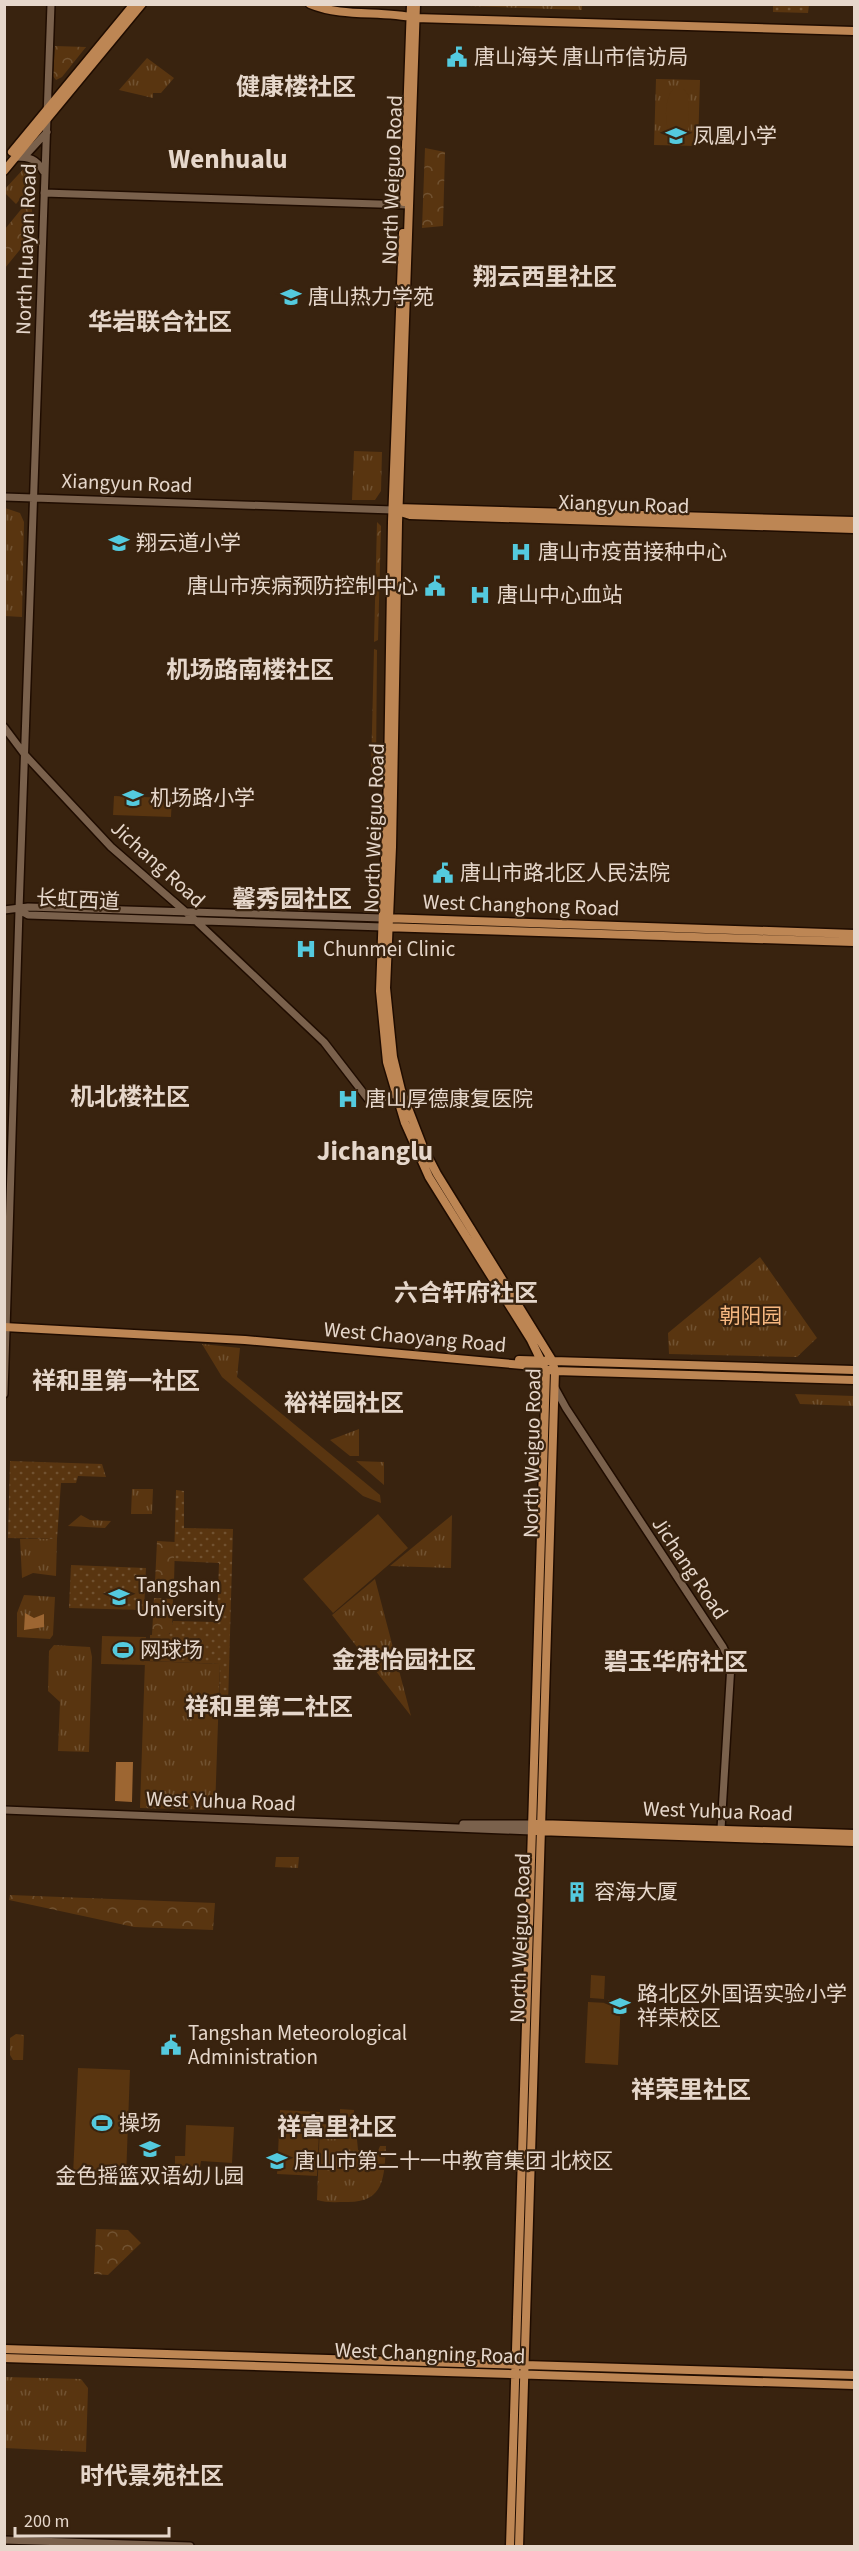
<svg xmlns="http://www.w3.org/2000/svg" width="859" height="2551" font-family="'Source Sans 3','Noto Sans SC',sans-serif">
	<defs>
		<pattern id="grass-tufts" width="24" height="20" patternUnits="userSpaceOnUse" patternTransform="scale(1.5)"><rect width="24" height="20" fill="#593510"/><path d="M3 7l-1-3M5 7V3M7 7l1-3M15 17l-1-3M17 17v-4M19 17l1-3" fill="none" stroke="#715231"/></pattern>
		<pattern id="forest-crowns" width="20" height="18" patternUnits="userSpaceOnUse" patternTransform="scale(1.5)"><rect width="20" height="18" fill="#593510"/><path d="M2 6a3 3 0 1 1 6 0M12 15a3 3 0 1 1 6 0" fill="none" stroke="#715231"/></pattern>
		<pattern id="garden-dots" width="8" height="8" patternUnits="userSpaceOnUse" patternTransform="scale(1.5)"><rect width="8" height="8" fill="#593510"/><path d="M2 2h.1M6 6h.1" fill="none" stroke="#715231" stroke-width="1.8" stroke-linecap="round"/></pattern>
	</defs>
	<rect width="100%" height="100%" fill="#39230f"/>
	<path fill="url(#grass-tufts)" d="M582,4V10L440,5V4Z
		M147,58L174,78L161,93H153V98L119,90Z
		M656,79L700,80L698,146L654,145Z
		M28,164L36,167V181L16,204L5,193V189Z
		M354,451L382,452L381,491L375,500H352Z
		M5,508L20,513L24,522L22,617L5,616Z
		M760,1257L817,1338L797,1357L669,1354L668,1333Z
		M202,1344L240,1348L237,1377L380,1495L381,1503L363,1496L222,1377Z
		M795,1394L854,1396V1406L800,1404Z
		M359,1429V1456H350L330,1440Z
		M356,1461L384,1462V1485Z
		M132,1489H153L152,1514H131Z
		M81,1515L90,1520L111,1521L105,1528L68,1526Z
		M452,1515L451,1568L390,1566Z
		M20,1539H57L56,1576L33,1573L22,1578Z
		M375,1579L411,1716L332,1615Z
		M24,1595L55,1597L53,1635L50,1639L17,1637V1613Z
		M54,1645L90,1647L92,1657L89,1752L58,1751L60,1702L48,1691L49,1651Z
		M145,1661L220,1664L215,1810L140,1808Z
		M276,1857H299L298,1868L275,1867Z
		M16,2034L24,2035L23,2060H13L10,2055V2038Z
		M340,2109L354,2110L353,2125L356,2129L358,2150L378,2151L380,2146H386C384,2177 385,2203 346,2202C337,2202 326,2203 317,2200L320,2124L340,2125Z
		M5,2377L81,2379L88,2388L86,2452L5,2448Z"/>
	<path fill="url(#forest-crowns)" d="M55,46L86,47L62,77L56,80L53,76Z
		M425,148L445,152L443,226L422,228Z
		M32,196V235L5,268V229Z
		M377,522L381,526L378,640L374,642Z
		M374,649L377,650L376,769L371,770Z
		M157,1541L175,1542L174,1583L155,1582Z
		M154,1598L173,1599L172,1632L167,1635H152Z
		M10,1895L215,1903L213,1930L134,1927L9,1900Z
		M96,2229L128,2230L141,2243L108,2275L94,2274Z"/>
	<path fill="url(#garden-dots)" d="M773,5H809L808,13L773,12Z
		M10,1461L102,1464L106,1477L78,1476L76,1483H61L57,1539L8,1538Z
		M176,1490L184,1491V1528L233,1529L228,1705H219L220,1664L150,1661V1635L170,1634L173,1621L217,1622L219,1563L174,1561Z
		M71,1565L146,1568L144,1610L69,1608Z"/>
	<path fill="#593510" d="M674,88H683L689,96L688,131L681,138H673C663,128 664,97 674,88Z
		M114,796L172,798L171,817L113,815Z
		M378,1514L408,1548L333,1613L303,1579Z
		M102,1636L146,1637L145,1665L101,1664Z
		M591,1975L605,1976L604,1999L590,1998Z
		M608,2000L621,2001L618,2065L585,2063L588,2002L608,2003Z
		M78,2068L130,2070L126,2178L73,2175Z
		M280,2110L320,2112L317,2176L277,2174Z
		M186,2125L234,2127L232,2163L201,2161L200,2167L175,2165V2156H185Z"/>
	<path fill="#9d6632" d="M25,1613L34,1618L44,1614V1627L24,1630Z
		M116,1762H133L132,1802L115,1801Z"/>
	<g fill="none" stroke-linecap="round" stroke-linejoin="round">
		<g stroke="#1f0c00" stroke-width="10">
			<path id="minor" d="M16,157C29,157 37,159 43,171
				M24,157L47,132
				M44,193L409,205
				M4,497L393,510
				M4,727L25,755L111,847L196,921L324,1042L368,1099L376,1101L399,1092
				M4,910L28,907L383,918
				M19,910L28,915L383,927
				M555,1388L566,1408L723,1647L731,1664L721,1829
				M4,1394L19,910L51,4
				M4,1810L532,1831
				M463,1824H532
				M4,2540L190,2546"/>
		</g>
		<g stroke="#1f0c00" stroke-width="11">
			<path id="major" d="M310,4C344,18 380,10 415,18L854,31
				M416,4L398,523L392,847L386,988L393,1057L401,1090L423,1147L437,1174L552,1360L555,1371L519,2546
				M12,152L134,4
				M4,171L142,4
				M404,202L411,5
				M403,233L392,522L388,778L380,991L387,1062L405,1123L429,1177L531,1340L546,1371L510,2546
				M397,508L854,521
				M394,510L410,515L854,529
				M384,918L854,934
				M383,927L854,942
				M4,1327L245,1340L523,1365L555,1371L854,1380
				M519,1360L854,1370
				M537,1824L854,1834
				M537,1831L854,1842
				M4,2349L854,2375
				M4,2358L854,2385"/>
		</g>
		<use href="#minor" stroke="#7a614c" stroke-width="7"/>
		<use href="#major" stroke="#bd8654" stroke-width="8"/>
	</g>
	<defs>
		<g id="civic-bare" transform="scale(1.62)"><path d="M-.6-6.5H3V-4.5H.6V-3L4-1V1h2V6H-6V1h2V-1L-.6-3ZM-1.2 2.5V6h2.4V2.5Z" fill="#54cade" stroke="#39230f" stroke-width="2.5" paint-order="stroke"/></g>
		<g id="school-bare" transform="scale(1.62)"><path d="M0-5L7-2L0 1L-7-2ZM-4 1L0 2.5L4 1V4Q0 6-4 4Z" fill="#54cade" stroke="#39230f" stroke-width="2.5" paint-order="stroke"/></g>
		<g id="university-bare" transform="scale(1.62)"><path d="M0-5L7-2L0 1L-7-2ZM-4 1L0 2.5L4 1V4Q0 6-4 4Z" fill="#54cade" stroke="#39230f" stroke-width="2.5" paint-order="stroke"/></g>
		<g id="hospital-bare" transform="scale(1.62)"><path d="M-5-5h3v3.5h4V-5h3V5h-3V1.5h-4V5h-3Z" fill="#54cade" stroke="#39230f" stroke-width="2.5" paint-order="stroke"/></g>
		<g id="stadium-bare" transform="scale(1.62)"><path d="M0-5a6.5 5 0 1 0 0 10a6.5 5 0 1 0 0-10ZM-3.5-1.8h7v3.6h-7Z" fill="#54cade" stroke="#39230f" stroke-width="2.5" paint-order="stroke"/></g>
		<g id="building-bare" transform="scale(1.62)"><path d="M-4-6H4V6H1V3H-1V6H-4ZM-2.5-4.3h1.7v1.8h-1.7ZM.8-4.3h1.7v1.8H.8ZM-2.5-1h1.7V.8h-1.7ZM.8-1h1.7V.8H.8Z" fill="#54cade" stroke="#39230f" stroke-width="2.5" paint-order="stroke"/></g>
	</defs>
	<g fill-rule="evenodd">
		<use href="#civic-bare" x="457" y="57"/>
		<use href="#school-bare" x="676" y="136"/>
		<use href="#university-bare" x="291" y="297"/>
		<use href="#school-bare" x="119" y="543"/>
		<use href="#hospital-bare" x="521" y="552"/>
		<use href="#civic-bare" x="435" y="586"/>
		<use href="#hospital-bare" x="480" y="595"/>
		<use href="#school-bare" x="133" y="798"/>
		<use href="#civic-bare" x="443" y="873"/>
		<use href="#hospital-bare" x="306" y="949"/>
		<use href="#hospital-bare" x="348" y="1099"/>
		<use href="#university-bare" x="119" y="1597"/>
		<use href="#stadium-bare" x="123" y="1650"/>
		<use href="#building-bare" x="577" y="1892"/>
		<use href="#school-bare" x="620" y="2006"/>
		<use href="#civic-bare" x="171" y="2045"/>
		<use href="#stadium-bare" x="102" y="2123"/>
		<use href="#school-bare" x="150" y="2149"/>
		<use href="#school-bare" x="277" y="2161"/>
	</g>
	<g text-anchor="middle" stroke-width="4.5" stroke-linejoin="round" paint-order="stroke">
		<g font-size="21" fill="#e6d7cb" stroke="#39230f" text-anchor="start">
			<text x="474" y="64">唐山海关 唐山市信访局</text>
			<text x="693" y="143">凤凰小学</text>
			<text x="308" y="304">唐山热力学苑</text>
			<text x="136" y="550">翔云道小学</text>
			<text x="538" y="559">唐山市疫苗接种中心</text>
			<text x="418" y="593" text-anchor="end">唐山市疾病预防控制中心</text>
			<text x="497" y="602">唐山中心血站</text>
			<text x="150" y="805">机场路小学</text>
			<text x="460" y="880">唐山市路北区人民法院</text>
			<text x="323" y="956">Chunmei Clinic</text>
			<text x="365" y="1106">唐山厚德康复医院</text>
			<text x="136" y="1592">Tangshan<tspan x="136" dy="24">University</tspan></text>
			<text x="140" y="1657">网球场</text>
			<text x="594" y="1899">容海大厦</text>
			<text x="637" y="2001">路北区外国语实验小学<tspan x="637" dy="24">祥荣校区</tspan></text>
			<text x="188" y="2040">Tangshan Meteorological<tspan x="188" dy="24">Administration</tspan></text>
			<text x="119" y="2130">操场</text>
			<text x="294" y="2168">唐山市第二十一中教育集团 北校区</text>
			<text x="150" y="2183" text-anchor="middle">金色摇篮双语幼儿园</text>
		</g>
		<g font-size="21" fill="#e6d7cb" stroke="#39230f">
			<text transform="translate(392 180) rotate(-88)" y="7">North Weiguo Road</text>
			<text transform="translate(26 249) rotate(-88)" y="7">North Huayan Road</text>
			<text transform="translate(127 483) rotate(2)" y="7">Xiangyun Road</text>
			<text transform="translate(624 504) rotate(2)" y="7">Xiangyun Road</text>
			<text transform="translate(374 828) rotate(-88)" y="7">North Weiguo Road</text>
			<text transform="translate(158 864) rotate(42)" y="7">Jichang Road</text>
			<text transform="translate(78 900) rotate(3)" y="7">长虹西道</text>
			<text transform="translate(521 905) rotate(2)" y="7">West Changhong Road</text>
			<text transform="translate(415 1337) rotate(5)" y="7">West Chaoyang Road</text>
			<text transform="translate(532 1453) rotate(-89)" y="7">North Weiguo Road</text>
			<text transform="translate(690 1568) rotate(56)" y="7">Jichang Road</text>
			<text transform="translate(221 1801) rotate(2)" y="7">West Yuhua Road</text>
			<text transform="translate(718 1811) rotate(2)" y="7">West Yuhua Road</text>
			<text transform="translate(520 1938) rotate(-88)" y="7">North Weiguo Road</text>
			<text transform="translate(430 2353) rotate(2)" y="7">West Changning Road</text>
		</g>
		<g font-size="21" fill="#f7b881" stroke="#39230f">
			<text x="751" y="1323">朝阳园</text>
		</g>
		<g font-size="24" font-weight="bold" fill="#e6d7cb" stroke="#39230f">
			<text x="296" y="95">健康楼社区</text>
			<text x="545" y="285">翔云西里社区</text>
			<text x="160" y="330">华岩联合社区</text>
			<text x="250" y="678">机场路南楼社区</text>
			<text x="292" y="907">馨秀园社区</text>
			<text x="130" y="1105">机北楼社区</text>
			<text x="466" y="1301">六合轩府社区</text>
			<text x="116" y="1389">祥和里第一社区</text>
			<text x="344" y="1411">裕祥园社区</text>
			<text x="404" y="1668">金港怡园社区</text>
			<text x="676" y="1670">碧玉华府社区</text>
			<text x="269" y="1715">祥和里第二社区</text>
			<text x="691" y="2098">祥荣里社区</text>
			<text x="337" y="2135">祥富里社区</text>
			<text x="152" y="2484">时代景苑社区</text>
		</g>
		<g font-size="27" font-weight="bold" fill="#e6d7cb" stroke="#39230f">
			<text x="228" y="168">Wenhualu</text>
			<text x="375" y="1160">Jichanglu</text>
		</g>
	</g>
	<rect width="859" height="2551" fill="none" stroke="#e6d7cb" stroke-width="12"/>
	<path d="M15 2527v9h154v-9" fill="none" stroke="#e6d7cb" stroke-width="3"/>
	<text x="24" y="2527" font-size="18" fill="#e6d7cb" stroke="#39230f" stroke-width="4.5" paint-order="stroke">200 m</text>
</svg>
